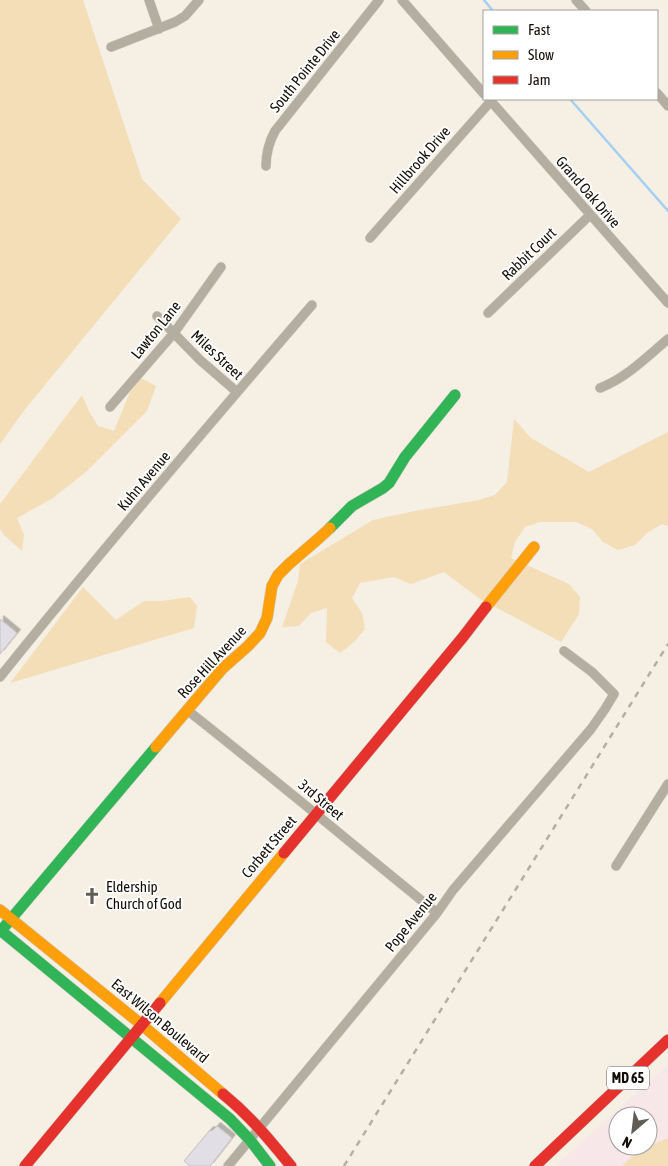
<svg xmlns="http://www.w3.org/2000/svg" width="668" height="1166" font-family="'Asap Condensed',sans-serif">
	<defs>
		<filter id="shadow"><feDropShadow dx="3.5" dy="-3.5" stdDeviation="0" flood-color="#0004"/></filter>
	</defs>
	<rect width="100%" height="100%" fill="#f5efe4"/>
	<path fill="#f8e7e8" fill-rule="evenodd" d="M668,1065V1166H555ZM618,1116H648V1146H618Z"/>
	<path fill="#f3deb8" d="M0,0H83L142,179L181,219L26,408L0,444Z
		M141,378L156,386L147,411L87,471L53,498L17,518L24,535L22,551L4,535L0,529V504L82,395L89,411L98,426L114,431L130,392Z
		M514,419L531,438L589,472L668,432V526L662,524L647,533L635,545L618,550L603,542L592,529L576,522H540L525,527L515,542L511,558L569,584L580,597L579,614L561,642L480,599L444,572L411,584L394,577L360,583L352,598L362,613L365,629L354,642L340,653L326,642L327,608L311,613L299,626L282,627L298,581L300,564L373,520L415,511L479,500L495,495L507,482Z
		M83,587L116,620L144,601H162L190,597L197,606L194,628L10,683Z
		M668,1138V1166H622C635,1152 651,1145 668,1138Z"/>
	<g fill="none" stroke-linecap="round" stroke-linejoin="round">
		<path stroke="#a4d0f2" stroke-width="2.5" d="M484,0L493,11
			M570,99L668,211"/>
	</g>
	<path fill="#e1dfe5" stroke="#c4c1c1" filter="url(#shadow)" d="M0,619L17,633L0,654Z
		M217,1126L232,1138L210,1166H190L184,1161L210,1130L212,1131Z"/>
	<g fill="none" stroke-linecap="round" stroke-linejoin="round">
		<g stroke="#cfcac2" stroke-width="10">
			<path id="street" d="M149,0L159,29
				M402,0L484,94
				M576,0L586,11
				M111,47L175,22L185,16L199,0
				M657,93L668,106
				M489,99L668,303
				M266,166C266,153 269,142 275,131L379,0
				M370,238L491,101
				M488,313L590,215
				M157,316L200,360L237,392
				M600,388C626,378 647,357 668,339
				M110,407L174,333L221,267
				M0,677C101,551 206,428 312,305
				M187,710C271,776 353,845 437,913
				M616,866L668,784
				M228,1166L437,913L453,890L591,729L605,709L614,694L592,672L564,651"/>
		</g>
		<g stroke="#cfcac2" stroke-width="12">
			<path id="fast" d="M330,528L352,506L383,488L389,483L405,457L455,395
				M0,930L230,1119L250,1140L270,1166
				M0,932L156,747"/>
		</g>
		<g stroke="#cfcac2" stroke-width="12">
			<path id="slow" d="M486,607L534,547
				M156,747L222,669L248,646L260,633L267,618L272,586L278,575L289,564L318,539L330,528
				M0,910L142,1025L223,1094
				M160,1003L284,853"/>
		</g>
		<g stroke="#cfcac2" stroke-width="12">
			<path id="jam" d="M284,853L463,637L486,607
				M223,1094C250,1116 269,1139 291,1166
				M25,1166L160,1003
				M535,1166L668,1040"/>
		</g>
		<use href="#street" stroke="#b4aea0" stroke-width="9"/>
		<use href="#fast" stroke="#30b455" stroke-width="11"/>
		<use href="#slow" stroke="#ff9f0a" stroke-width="11"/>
		<use href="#jam" stroke="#e5322d" stroke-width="11"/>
		<path stroke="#b4aea4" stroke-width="2.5" stroke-dasharray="6 6" stroke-linecap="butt" d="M344,1166L668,644"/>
	</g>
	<defs>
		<g id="church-bare" transform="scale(1.35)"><path d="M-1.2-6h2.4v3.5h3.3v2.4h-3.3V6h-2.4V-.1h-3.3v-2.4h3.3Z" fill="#615d54" stroke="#fff" stroke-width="2.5" paint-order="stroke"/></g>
	</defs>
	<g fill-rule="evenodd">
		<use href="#church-bare" x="92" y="896"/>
	</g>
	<g text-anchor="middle" stroke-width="4" stroke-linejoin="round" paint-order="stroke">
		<rect fill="#fff" stroke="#595651" stroke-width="1" x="607" y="1066.5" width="42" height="23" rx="4"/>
		<g font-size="14" font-weight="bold" fill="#120e07">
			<text x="628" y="1083">MD 65</text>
		</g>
		<g font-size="15" fill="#120e07" stroke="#fff">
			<text transform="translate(305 71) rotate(-51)" y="5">South Pointe Drive</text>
			<text transform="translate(420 160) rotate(-49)" y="5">Hillbrook Drive</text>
			<text transform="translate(588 192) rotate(49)" y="5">Grand Oak Drive</text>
			<text transform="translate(529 254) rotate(-44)" y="5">Rabbit Court</text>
			<text transform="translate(156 330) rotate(-51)" y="5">Lawton Lane</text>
			<text transform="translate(217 355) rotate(43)" y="5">Miles Street</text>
			<text transform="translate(144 481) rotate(-50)" y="5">Kuhn Avenue</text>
			<text transform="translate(212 662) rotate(-47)" y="5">Rose Hill Avenue</text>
			<text transform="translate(321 800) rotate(40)" y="5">3rd Street</text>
			<text transform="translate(269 847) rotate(-50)" y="5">Corbett Street</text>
			<text transform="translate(411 922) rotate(-51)" y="5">Pope Avenue</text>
			<text transform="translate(160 1021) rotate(40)" y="5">East Wilson Boulevard</text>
		</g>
		<g font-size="15" fill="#120e07" stroke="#fff" text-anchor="start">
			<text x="106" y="892">Eldership<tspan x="106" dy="17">Church of God</tspan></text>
		</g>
	</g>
	<rect x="483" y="10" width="175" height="90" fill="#ffffff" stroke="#a09f9c"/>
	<rect x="493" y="26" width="25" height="8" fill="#30b455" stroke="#a09f9c"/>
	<text x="528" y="35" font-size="15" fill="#120e07">Fast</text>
	<rect x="493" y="51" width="25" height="8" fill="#ff9f0a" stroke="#a09f9c"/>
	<text x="528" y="60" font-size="15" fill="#120e07">Slow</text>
	<rect x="493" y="76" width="25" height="8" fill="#e5322d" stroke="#a09f9c"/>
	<text x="528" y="85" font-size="15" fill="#120e07">Jam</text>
	<g transform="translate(633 1131) rotate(208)"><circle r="24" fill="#ffffff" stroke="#a09f9c"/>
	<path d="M0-4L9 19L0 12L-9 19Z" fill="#615d54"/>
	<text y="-8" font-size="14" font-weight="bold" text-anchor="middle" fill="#120e07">N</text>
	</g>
</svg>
